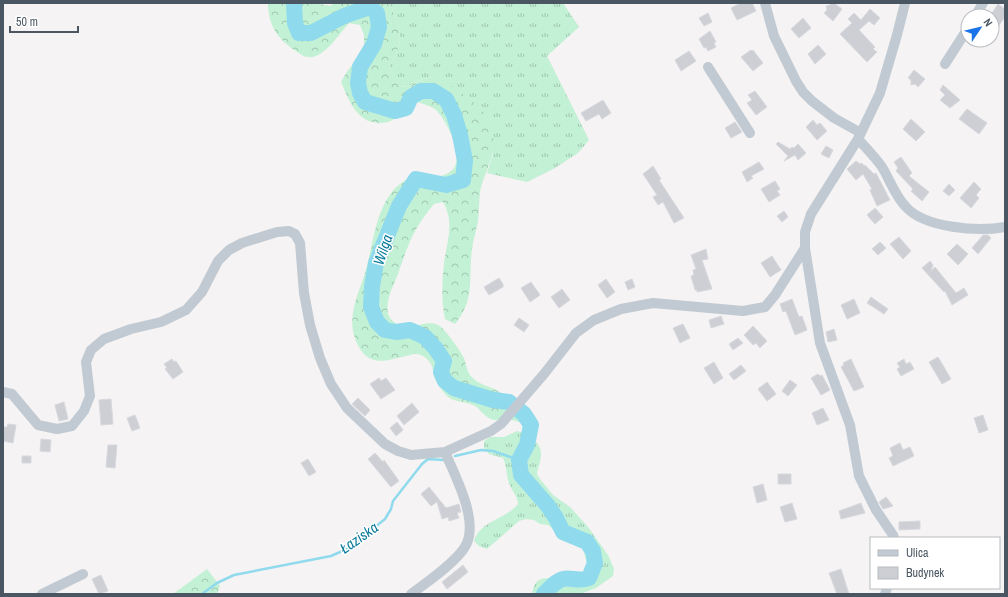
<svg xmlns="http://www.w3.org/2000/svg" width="1008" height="597" font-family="'Archivo Narrow',sans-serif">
	<defs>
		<pattern id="grass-tufts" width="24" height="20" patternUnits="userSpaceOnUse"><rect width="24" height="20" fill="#c3f1d5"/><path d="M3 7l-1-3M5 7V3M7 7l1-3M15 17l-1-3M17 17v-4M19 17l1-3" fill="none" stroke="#a0c6b0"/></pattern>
		<pattern id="forest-crowns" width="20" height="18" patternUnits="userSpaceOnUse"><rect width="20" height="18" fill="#c3f1d5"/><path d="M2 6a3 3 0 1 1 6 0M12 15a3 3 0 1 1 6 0" fill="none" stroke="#a0c6b0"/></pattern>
	</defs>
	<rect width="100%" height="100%" fill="#f5f3f3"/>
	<path fill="url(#grass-tufts)" d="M390,3H563L579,27L547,56L589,140L578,153L555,168L527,182L487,173L493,154V133L444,82C442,81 439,78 436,78C416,73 400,106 389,68C405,37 402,36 390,3Z
		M517,431C528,434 542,442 541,455C541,461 538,467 537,474L540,479L553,495L570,507L588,527L608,555L614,569L613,576L596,588L580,594H532C533,589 534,583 539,580C547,575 572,583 586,578L589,571L583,549L579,543L566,535L559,534L548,525L540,524L534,520L526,519L519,521L487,549L479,546L474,541C480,521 506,519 518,504C517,494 512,492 509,483C506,475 507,466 503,458L489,454L484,448V441L490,437H504Z"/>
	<path fill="url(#forest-crowns)" d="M268,3H319L320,4L330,6L334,3H390C402,36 405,37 389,68C401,107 417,72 437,78C449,82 477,103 485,114C492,123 494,135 494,146C492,162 483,176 480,192C479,202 479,212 478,222C476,231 473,240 472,249C468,278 476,299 455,324L445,319C441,300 442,282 444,263C447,242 455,222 443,202L434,204C413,229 408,245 398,274C392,289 377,316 399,325C412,331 426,319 438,325C444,327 461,352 464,358C466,364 467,371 470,375C476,383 485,385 494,389C509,396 519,408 527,423C521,424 518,421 512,420C506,419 497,422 491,419C485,417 480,409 475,406C464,400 454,404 445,394C441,389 436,382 434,376C433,372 433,368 431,364C428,359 423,355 417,354C414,353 409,356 406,356C382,362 367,367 356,341C345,315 361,290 367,266C374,238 378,195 406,180C414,175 418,178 426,178C434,179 449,175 454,168C463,154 447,121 436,110C431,106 423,104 417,102C408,107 402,114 394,119C390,122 384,123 379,123C356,122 349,100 341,82L346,73L359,56L364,47V35L360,25L349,23C340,33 327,54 313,57C306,58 301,55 296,51C278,40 268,25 268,3Z
		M207,569L220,586L217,594H173Z"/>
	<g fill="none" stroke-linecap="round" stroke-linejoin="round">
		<path stroke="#90daee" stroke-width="2.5" d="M455,456L481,450L493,451L519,460
			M202,594L217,583L234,575L331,556L349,548L385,519L391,509L393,501L422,464L428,459L443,460"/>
		<path stroke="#90daee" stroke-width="16" d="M294,3L295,23L299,33H311L344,16L370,7L377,13L379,27L374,44L360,67L358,83L360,93L365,102L395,111L406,108L411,97L421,91H433L446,99L454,115L460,135L465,161L463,180L446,185L416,179L399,206L376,263L372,286L371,307L377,322L385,330L396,332L410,330L425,337L436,349L444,361L441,372L445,381L454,388L493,400L509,402L524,414L531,425L527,445L519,460L521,475L548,506L556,518L563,532L587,542L593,551L595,563L589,578C577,582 572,577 563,579C555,581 549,589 544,594"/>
	</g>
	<path fill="#cdcfd5" stroke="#d7d9de" d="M741,3H752L756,11L737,20L731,8Z
		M832,3H834L842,9L833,21L824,13L827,10L826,6L830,5Z
		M998,4L1005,9V17L997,28L992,24V13Z
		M870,9L880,18L874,25L869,21L859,30L875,47L873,49L877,52L867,62L840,34L852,23L848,19L854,13L861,20Z
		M708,13L712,22L704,26L699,18Z
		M803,18L811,28L799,38L791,29Z
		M710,31L716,42L714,43L716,47L708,51L706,47L704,48L699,39Z
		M818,45L826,54L815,64L808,54Z
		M751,50L752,51L753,50L763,63L753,71L741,57Z
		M689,51L696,61L681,71L675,60Z
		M914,70L925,79L918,87L915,84L911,85V80L908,78Z
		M943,85L960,100L950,108L940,100L945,95L940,90Z
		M755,91L767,107L756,115L747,103L752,100L748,95Z
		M603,100L611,113L602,119L599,114L597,115L586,121L581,113Z
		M967,109L987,123L979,134L959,119Z
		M911,119L925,132L916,141L903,129Z
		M813,120L817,125L820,123L827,131L817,140L806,127Z
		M735,122L742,132L731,138L725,128Z
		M778,142L790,149L792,147L794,148L798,144L806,153L798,160L795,155L784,161L788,156L776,144Z
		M826,146L833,150L829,158L821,154Z
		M901,157L912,173L909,176L929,192L922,201L911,191L913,189L896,171L898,168L894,162Z
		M856,161L860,164L862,163L864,166L865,165L874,174L876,173L890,200L877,206L870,190L872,189L863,174L856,180L847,169Z
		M759,162L764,169L751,176L753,178L747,182L742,172Z
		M653,166L661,179L659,180L684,218L674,223L663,202L658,205L653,197L657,195L643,174Z
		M775,181L780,189L777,191L780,195L769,202L761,189Z
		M974,182L981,189L976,195L979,198L971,208L960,198Z
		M949,184L955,190L949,196L943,191Z
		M875,208L883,217L875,224L867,215Z
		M784,211L788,217L782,222L777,216Z
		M983,235H988L991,238L978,254L972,248Z
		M899,237L911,251L903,259L890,244Z
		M880,242L886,248L878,255L872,249Z
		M957,244L968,254L958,265L947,254Z
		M706,249L708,259L702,260L712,289L697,292V290H695L691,276L694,275L693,270L696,269L691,255Z
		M772,256L781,270L770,277L761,263Z
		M930,261L933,265L931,271L935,267L956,293L964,288L968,295L952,305L945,291L944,292L922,268Z
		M499,278L503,284V287L489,295L484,287Z
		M606,279L615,292L607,298L598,285Z
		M632,279L635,287L628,290L625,282Z
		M531,282L540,295L530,302L521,288Z
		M562,289L570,300L559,308L551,297Z
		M871,297L888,309L884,314L867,303Z
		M792,299L799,317L802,316L807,330L795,335L786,311L783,312L780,304Z
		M854,299L860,313L847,319L841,305Z
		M721,316L724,324L711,328L709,320Z
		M519,318L529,325L524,332L514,325Z
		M683,324L690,338L680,343L673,328Z
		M753,326L767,341L760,348L756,343L753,345L744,335Z
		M834,329L837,340L828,342L826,332Z
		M738,338L743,343L733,350L729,344Z
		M938,357L951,379L942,384L929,362Z
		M172,359L174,362L176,361L183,372L173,379L165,369L167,368L164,364Z
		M851,359L864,387L854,391L841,367L844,365L843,363Z
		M904,359L906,364L910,362L914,369L901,376L897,369L900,367L897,363Z
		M714,362L723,378L714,384L704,368Z
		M741,365L746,371L734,380L729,374Z
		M818,374L820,376L822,375L830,390L821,395L811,378Z
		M379,378L381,381L386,378L395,390L381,399L370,384Z
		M790,380L797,385L788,396L782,391Z
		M767,382L776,394L767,401L758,389Z
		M358,398L370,410L365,416L352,404Z
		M111,399L113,424L101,425L99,400Z
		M64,402L68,419L59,421L55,405Z
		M412,403L419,412L404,425L397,416Z
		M823,408L829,420L817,425L812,413Z
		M135,415L140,428L132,431L127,418Z
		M983,415L988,430L979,433L974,418Z
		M397,422L403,430L396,436L390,428Z
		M8,424L16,425L13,443L3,441V427H7Z
		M41,439L51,440L50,452L40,451Z
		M900,443L903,450L910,447L914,456L893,466L889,458L893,456L890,448Z
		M108,445H117L115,468L106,467Z
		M375,453L383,462L384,460L399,481L391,487L368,459Z
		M22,456H31V463H22Z
		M308,459L316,472L309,476L301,463Z
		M778,474H791V484H778Z
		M763,484L767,500L757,503L753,487Z
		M429,487L446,508L459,504L461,512L457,513L459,518L449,521L448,517L442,519L437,502L431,506L421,494Z
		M886,497L893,506L883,509L879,502Z
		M792,503L797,519L785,522L780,507Z
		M861,503L865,513L841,519L839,511Z
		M920,521V529L899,530V522Z
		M463,565L468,572L447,589L442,582Z
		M841,569L849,594H837L829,573Z
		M101,575L108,591L99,594L92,579Z"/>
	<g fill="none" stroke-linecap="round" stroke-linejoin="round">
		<path stroke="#c1cad2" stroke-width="10" d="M765,3L774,36L796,81L803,92L812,101L834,118L861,133
			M975,16L983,3
			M945,64L968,28
			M708,67L750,133
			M858,139C866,148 875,157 882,167C890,180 895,196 906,207C925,228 978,232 1005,227
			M3,392L12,394L38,425L57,429L72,426L84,411L90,396L86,362L91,350L104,339L131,329L161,322L186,310L202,292L218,261L229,250L242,243L277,232L289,231L295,234L300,243L304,293L310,325L320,358L331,384L347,408L385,444L398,451L411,455L445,452L491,431L501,424L544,374L576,333L594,320L621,309L653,303L743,311L765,307L775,295L805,248
			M894,538L893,535L876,510L859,476L850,425L820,343L805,248V232L811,214L858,139L880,93L897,35L905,3
			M42,594L83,574
			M411,594C426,583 458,561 466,545C479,520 455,476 445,452
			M885,594L887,588"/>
	</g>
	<g text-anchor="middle" stroke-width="3" stroke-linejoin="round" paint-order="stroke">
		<g font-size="15" font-style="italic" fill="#0c7c9b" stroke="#fff">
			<text transform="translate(383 250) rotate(-71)" y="5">Wilga</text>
			<text transform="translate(359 538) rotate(-35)" y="5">Łaziska</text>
		</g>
	</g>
	<rect width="1008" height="597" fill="none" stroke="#4a5661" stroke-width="8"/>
	<rect x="870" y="537" width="130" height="52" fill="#ffffff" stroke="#b7bbc0"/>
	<rect x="878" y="550" width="20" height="6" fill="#c1cad2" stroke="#b7bbc0"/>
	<text x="906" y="557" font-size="12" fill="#4a5661">Ulica</text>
	<rect x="878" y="567" width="20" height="12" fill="#cdcfd5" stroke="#b7bbc0"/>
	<text x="906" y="577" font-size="12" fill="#4a5661">Budynek</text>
	<g transform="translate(980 28) rotate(55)"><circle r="19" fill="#ffffff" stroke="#b7bbc0"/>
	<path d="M0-3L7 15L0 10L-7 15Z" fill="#1a73e8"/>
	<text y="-6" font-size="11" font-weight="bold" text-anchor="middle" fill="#4a5661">N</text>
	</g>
	<path d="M10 26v6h68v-6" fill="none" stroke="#4a5661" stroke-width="2"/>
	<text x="16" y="26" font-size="12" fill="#4a5661" stroke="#ffffff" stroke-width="3" paint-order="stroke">50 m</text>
</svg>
